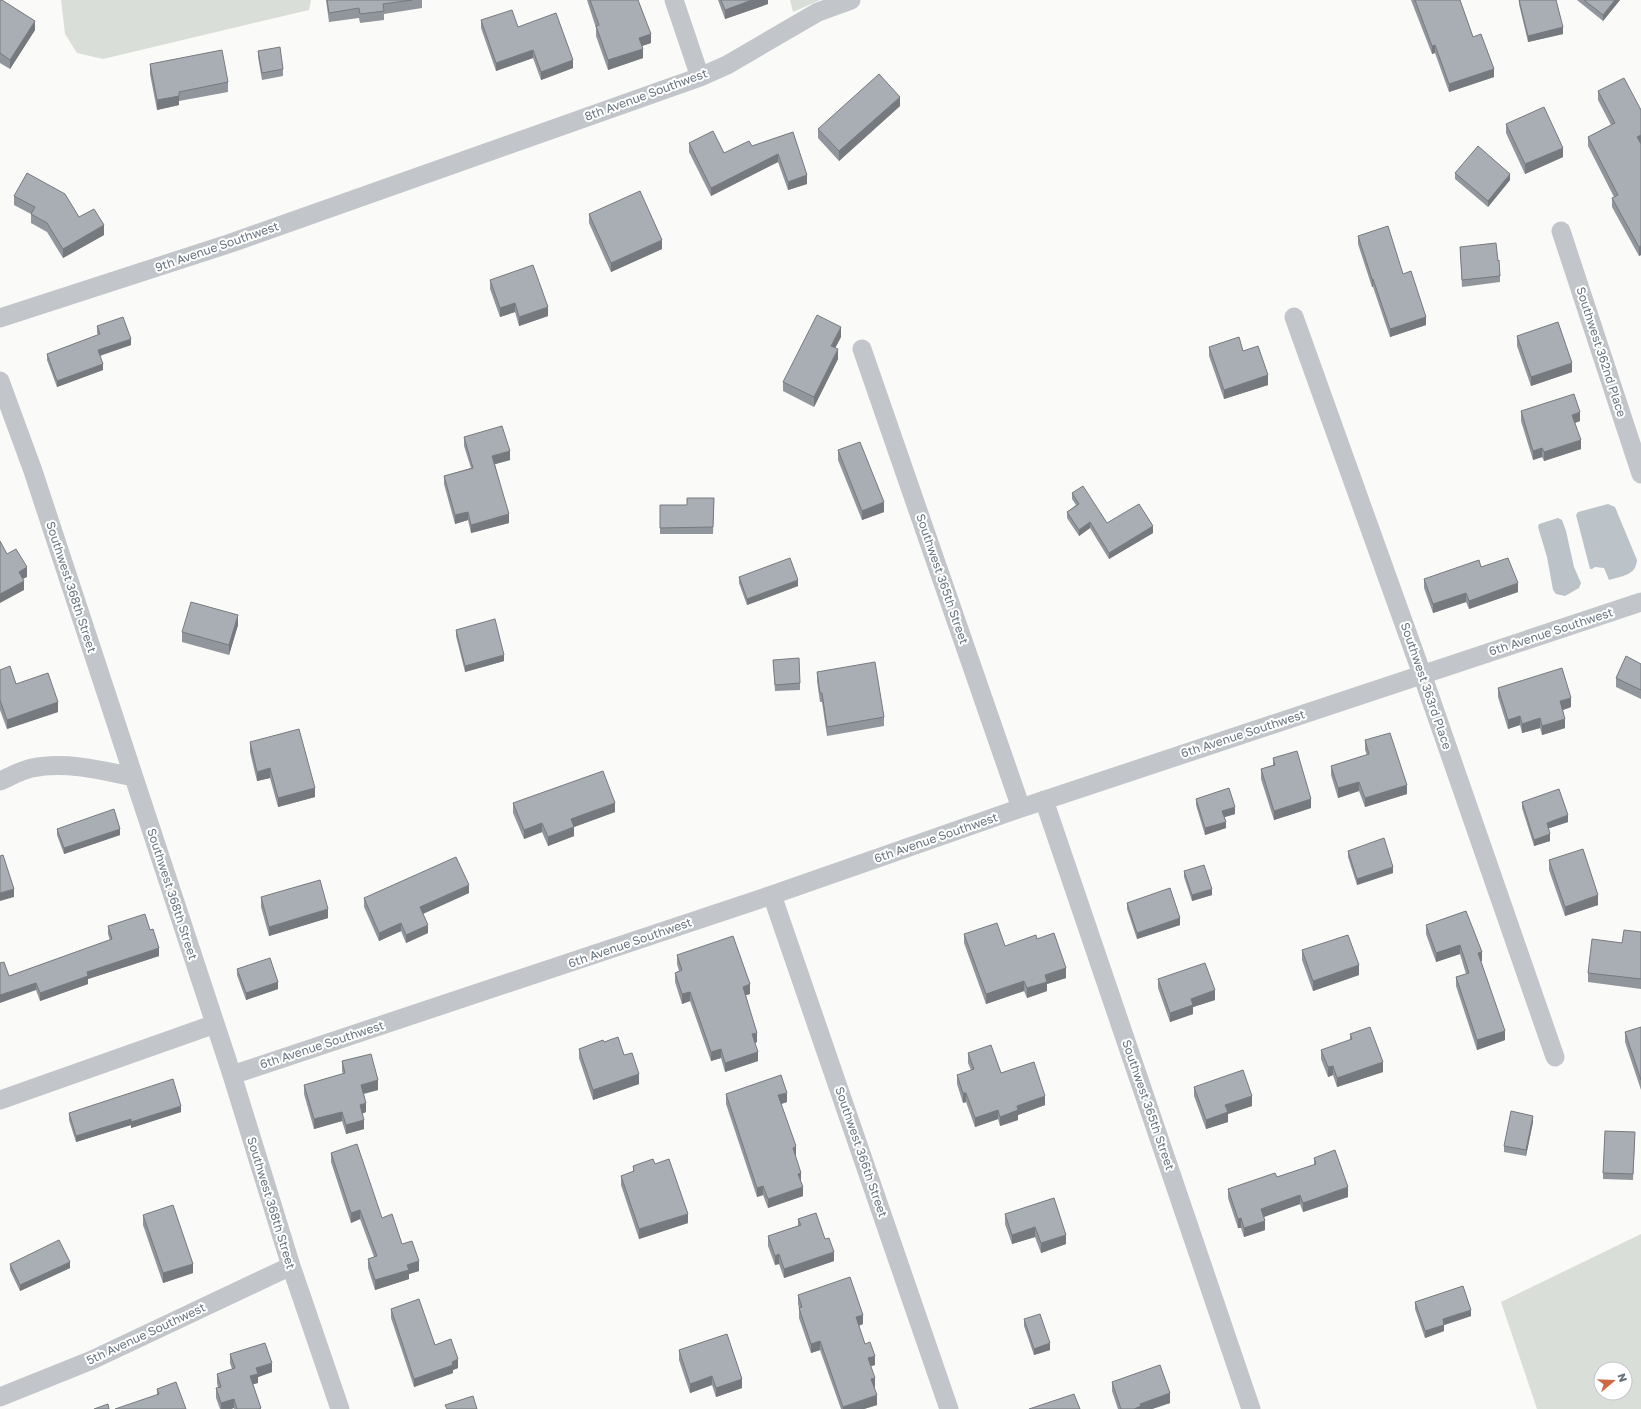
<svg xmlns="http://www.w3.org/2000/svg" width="1641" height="1409" font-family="'Golos Text',sans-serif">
	<rect width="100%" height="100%" fill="#fafaf8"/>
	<path fill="#daded8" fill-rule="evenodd" d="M61,0H311L309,10L103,59L77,53L65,34Z
		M790,0H820L793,12Z
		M1641,1234V1409H1537L1501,1302ZM1601,1369H1625V1393H1601Z"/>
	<path fill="#bbc3c8" d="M1608,504L1615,507L1637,560C1636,576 1621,576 1609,580L1604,568L1595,567L1592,569H1590L1576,515L1578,512Z
		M1558,518L1562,520L1566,531L1574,567L1581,583L1579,588L1565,596L1556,594L1553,590L1547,557L1538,527L1539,524Z"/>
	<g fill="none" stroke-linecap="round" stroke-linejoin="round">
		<path stroke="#c2c5c9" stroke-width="19" d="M674,0L700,77
			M1561,231L1641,474
			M1294,317L1422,674L1555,1057
			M0,318L231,243L700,77L727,65L818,12L851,0
			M862,349L1021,808
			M0,381L33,471L232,1075L291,1266L340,1409
			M0,781C10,777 21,770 32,768C65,761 101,770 133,777
			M1044,800L1251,1409
			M772,895L949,1409
			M232,1075L772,895L1021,808L1641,602
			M0,1100L215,1024
			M0,1397L92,1360L291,1266"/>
	</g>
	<path fill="#90969b" d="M0,0L35,30L10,69L0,63Z
		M326,0H422V8L384,14V20L360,23L359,18L329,22Z
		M587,0H638L651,43L642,46L643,58L608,70L596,36V28Z
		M718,0H768V4L725,19Z
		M1411,0H1460L1473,37L1494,77L1449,92L1435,53L1432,54Z
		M1519,0H1556L1563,34L1528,42L1519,4Z
		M1577,0H1620L1603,21Z
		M481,20L518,27L573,68L541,80L533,58L496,71L481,28Z
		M258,51L283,69V76L262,80L258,57Z
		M150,64L228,82V92L179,101V105L157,110L150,74Z
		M1598,91L1641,110V255L1639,256L1612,207V198L1614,197L1588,146V137L1611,125L1598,100Z
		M900,106L839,161L818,138V129Z
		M1506,124L1563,157L1525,174L1506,133Z
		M793,132L807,184L788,190L778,162L711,196L689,152V143L724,153L752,146Z
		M1455,173L1510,180L1488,207L1455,179Z
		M14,196L79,217L104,235L63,258L47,232L31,223V214L14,205Z
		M589,214L662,249L611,272L589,223Z
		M1358,236L1403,274L1426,325L1390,337L1373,287H1372L1358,244Z
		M1460,247L1498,261L1500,276V282L1462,287Z
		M490,280L548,316L519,326L515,312L500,317L490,289Z
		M97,326L131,345L100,356L103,370L57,387L47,360V354L98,335L97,333Z
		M1517,336L1572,372L1531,386L1517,346Z
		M841,337L835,348L838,359L814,407L783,391V382Z
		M1209,347L1243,351L1268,385L1224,399L1209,356Z
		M1521,411L1580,421L1575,423L1581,449L1544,461L1542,457L1533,460L1521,421Z
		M464,437L510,460L495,464L509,523L471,533L468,520L455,524L444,484V476L471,468L464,446Z
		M838,450L884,512L862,520L838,460Z
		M1072,493L1107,523L1153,533L1109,559L1090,528L1079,536L1067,518V512L1076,505L1072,499Z
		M714,498L713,534H660V505H687Z
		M1481,567L1518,592L1469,609L1466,602L1433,613L1424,588V579Z
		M739,577L798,586L747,605L739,583Z
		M238,625L229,655L182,642V632Z
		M456,630L504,661L465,672L456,636Z
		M773,660L800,683V690L775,691Z
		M1641,664V699L1616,687V678Z
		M0,670L16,684L58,712L7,729L0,710Z
		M817,672L884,717V726L827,736L822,702H820L817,681Z
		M1498,688L1571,707L1563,710L1565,728L1542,735L1540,728L1522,733L1520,725L1508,729L1498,697Z
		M1365,740L1407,794L1365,807L1359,791L1338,798L1331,775V766L1367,755L1365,750Z
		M250,742L315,797L278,807L270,778L257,781L250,752Z
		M1273,758L1311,808L1274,820L1261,779V769L1273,765Z
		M1196,799L1235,814L1224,817L1226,828L1205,835L1196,805Z
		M1522,802L1568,822L1549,828L1550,841L1534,846L1522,808Z
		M513,803L615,812L574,827V836L548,846L542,832L524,839L513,813Z
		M57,829L120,835L64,854L57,835Z
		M1348,851L1393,873L1357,885L1348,857Z
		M1549,860L1598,905L1565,916L1549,870Z
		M1184,871L1212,895L1192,901L1184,877Z
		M469,893L423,914L428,933L406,943L401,931L379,941L364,907V898Z
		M261,897L328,918L269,936L261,907Z
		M1127,903L1180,925L1137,939L1127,909Z
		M1466,911L1482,961H1481L1505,1040L1477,1050L1456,986V977L1466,974L1460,954L1436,962L1426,934V925Z
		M108,926L159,956L88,979V984L40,1001L36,990L9,976L110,940L108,934Z
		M1641,932V989L1588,982V973L1622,943Z
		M964,934L1005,946L1037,939L1066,978L1047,984V991L1027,998L1024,991L986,1004L964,943Z
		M1302,950L1359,975L1313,991L1302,960Z
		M677,955L750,994L746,995L757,1042L755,1043L758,1061L725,1072L721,1058L711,1061L690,1001L682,1004L675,982V973L679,971L677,964Z
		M237,969L278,989L246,1000L237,975Z
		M1158,979L1215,1000L1193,1007V1014L1170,1022L1158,988Z
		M1641,1027V1090L1625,1042V1032Z
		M1350,1034L1383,1072L1337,1087L1333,1075L1328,1077L1321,1059V1050L1350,1040Z
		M579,1049L624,1055L639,1084L593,1100L579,1058Z
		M968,1053L1001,1073L1045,1105L1018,1115V1120L1000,1126L998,1119L975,1127L966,1102L963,1103L957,1084V1075L971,1070L968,1063Z
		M342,1061L378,1090L364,1094L366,1112L362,1114L364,1129L346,1134L342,1121L314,1129L304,1094V1085L343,1074L342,1071Z
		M1194,1087L1252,1106L1228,1114V1122L1206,1129L1194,1096Z
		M726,1094L787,1102L781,1104L796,1156H795L801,1182L803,1196L768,1208L763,1195L757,1197L726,1104Z
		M181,1112L131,1128V1125L76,1142L69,1120V1113Z
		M1533,1122L1526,1156L1504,1152V1146Z
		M1635,1139L1633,1180L1603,1179V1173Z
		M331,1153L402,1244L419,1271L409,1274V1279L375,1290L368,1268V1259L374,1257L360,1219L351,1223L331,1162Z
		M1314,1158L1348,1197L1303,1212L1300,1204L1264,1217L1265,1230L1244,1237L1241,1228H1238L1228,1198V1189L1277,1177L1314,1165Z
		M655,1164L688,1223L639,1239L621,1185V1176L633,1171V1166Z
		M1054,1198L1066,1244L1041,1253L1035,1237L1012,1244L1005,1224V1214Z
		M143,1215L193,1273L163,1283L143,1225Z
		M798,1219L825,1239L834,1261L784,1278L779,1264L775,1265L768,1246V1236L798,1226Z
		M10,1264L70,1268L20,1291L10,1270Z
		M798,1295L863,1324L858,1326L865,1344L875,1365L871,1366L875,1387L874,1388L877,1405L864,1409H841L820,1350L811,1353L799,1318V1308L798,1304Z
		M1415,1302L1471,1316L1444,1325V1331L1425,1338L1415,1309Z
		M391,1309L435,1345L458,1368L453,1370V1373L414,1387L391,1318Z
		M1024,1319L1050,1350L1034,1355L1024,1326Z
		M679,1350L742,1388L716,1397L712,1385L690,1393L679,1360Z
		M230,1354L272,1372L258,1377V1383L253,1384L261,1409H234V1408L231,1409H220L216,1398V1388H218L217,1383V1374L232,1369L230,1363Z
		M1112,1382L1170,1403L1152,1409H1118L1112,1391Z
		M157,1389L186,1409L157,1395Z"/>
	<path fill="#767a7e" d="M752,0H768V4L725,19V10Z
		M1615,0H1620L1603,21V15Z
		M35,21V30L10,69V60Z
		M1563,27V34L1528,42V36Z
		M651,34V43L639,47V38Z
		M1435,45V53L1432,54V46Z
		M643,49V58L608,70V60Z
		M533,50V58L496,71V63Z
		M573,60V68L541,80V72Z
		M1494,69V77L1449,92V84Z
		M179,96V105L157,110V100Z
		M900,97V106L839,161V151Z
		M1641,135V145L1637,137Z
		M1563,148V157L1525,174V164Z
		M778,154V162L711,196V188Z
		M1510,174V180L1488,207V201Z
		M807,175V184L788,190V182Z
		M104,225V235L63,258V249Z
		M662,240V249L611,272V263Z
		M1641,246V255L1639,256V247Z
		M1372,279H1373V287H1372Z
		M515,303V312L500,317V308Z
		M548,307V316L519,326V317Z
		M1426,317V325L1390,337V329Z
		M841,327V337L831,356V346Z
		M131,339V345L98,356V350Z
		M838,349V359L814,407V397Z
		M1572,363V372L1531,386V377Z
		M103,364V370L57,387V381Z
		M1268,375V385L1224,399V390Z
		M1580,412V421L1572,424V415Z
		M1581,440V449L1544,461V452Z
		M1542,448V457L1533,460V451Z
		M510,451V460L492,465V456Z
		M884,502V512L862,520V511Z
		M468,512V520L455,524V515Z
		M509,514V523L471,533V525Z
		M1090,522V528L1079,536V530Z
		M1153,526V533L1109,559V553Z
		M27,567V577L19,581V572Z
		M798,580V586L747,605V599Z
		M24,581V590L0,603V594Z
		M1518,583V592L1469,609V601Z
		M1466,593V602L1433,613V604Z
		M238,615V625L229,655V645Z
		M504,655V661L465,672V666Z
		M1571,698V707L1560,711V701Z
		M58,702V712L7,729V720Z
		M1520,716V725L1508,729V720Z
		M1540,718V728L1522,733V724Z
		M1565,719V728L1542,735V726Z
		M270,768V778L257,781V772Z
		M1359,782V791L1338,798V788Z
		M1407,785V794L1365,807V798Z
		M315,788V797L278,807V798Z
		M1311,799V808L1274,820V811Z
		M615,803V812L574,827V836L548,846V837L571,819Z
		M1235,807V814L1222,818V811Z
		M1568,815V822L1547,829V823Z
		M1226,822V828L1205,835V828Z
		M542,823V832L524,839V830Z
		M120,829V835L64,854V848Z
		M1550,834V841L1534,846V840Z
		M1393,867V873L1357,885V879Z
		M469,885V893L420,915V907Z
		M14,889V897L0,901V893Z
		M1212,889V895L1192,901V895Z
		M1598,895V905L1565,916V907Z
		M328,909V918L269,936V927Z
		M1180,918V925L1137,939V933Z
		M401,923V931L379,941V933Z
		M428,925V933L406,943V935Z
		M1460,945V954L1436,962V953Z
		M159,948V956L88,979V984L40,1001V993L87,972Z
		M1482,952V961L1478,962V953Z
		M1359,965V975L1313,991V981Z
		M1066,968V978L1047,984V991L1027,998V988L1045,975Z
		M1024,981V991L986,1004V994Z
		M278,982V989L246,1000V993Z
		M36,983V990L0,1003V995Z
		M750,984V994L743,996V987Z
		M1215,990V1000L1193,1007V1014L1170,1022V1013L1191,999Z
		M690,992V1001L682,1004V994Z
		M1505,1031V1040L1477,1050V1040Z
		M757,1033V1042L752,1044V1034Z
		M721,1049V1058L711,1061V1052Z
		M758,1052V1061L725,1072V1063Z
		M1383,1062V1072L1337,1087V1078Z
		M1333,1066V1075L1328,1077V1067Z
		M639,1074V1084L593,1100V1090Z
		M378,1080V1090L361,1094V1085Z
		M787,1093V1102L778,1105V1095Z
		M963,1093H966V1102L963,1103Z
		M1045,1096V1105L1018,1115V1120L1000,1126V1117L1017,1106Z
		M1252,1096V1106L1228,1114V1122L1206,1129V1120L1225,1105Z
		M366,1103V1112L360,1114V1105Z
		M181,1106V1112L131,1128V1122Z
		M998,1110V1119L975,1127V1118Z
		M342,1112V1121L314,1129V1119Z
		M1533,1116V1122L1526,1156V1150Z
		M131,1119V1125L76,1142V1136Z
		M364,1120V1129L346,1134V1125Z
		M796,1146V1156L793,1157V1148Z
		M801,1173V1182L798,1174Z
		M763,1186V1195L757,1197V1188Z
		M803,1187V1196L768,1208V1199Z
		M1348,1187V1197L1303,1212V1203Z
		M1300,1195V1204L1261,1218V1209Z
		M360,1210V1219L351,1223V1213Z
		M688,1214V1223L639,1239V1229Z
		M1241,1218V1228H1238V1219Z
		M1265,1221V1230L1244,1237V1228Z
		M1035,1227V1237L1012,1244V1235Z
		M1066,1235V1244L1041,1253V1243Z
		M834,1252V1261L784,1278V1269Z
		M779,1254V1264L775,1265V1256Z
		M419,1261V1271L409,1274V1279L375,1290V1280L407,1265Z
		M70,1262V1268L20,1291V1285Z
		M193,1264V1273L163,1283V1273Z
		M1471,1310V1316L1444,1325V1331L1425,1338V1331L1443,1319Z
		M863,1315V1324L856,1327V1317Z
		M820,1341V1350L811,1353V1344Z
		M1050,1343V1350L1034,1355V1349Z
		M875,1356V1365L868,1367V1358Z
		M458,1359V1368L453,1370V1373L414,1387V1379Z
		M272,1363V1372L258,1377V1383L250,1385V1376L256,1368Z
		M712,1376V1385L690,1393V1384Z
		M875,1378V1387L871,1389V1379Z
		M742,1379V1388L716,1397V1388Z
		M1170,1393V1403L1152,1409H1134L1140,1404Z
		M877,1395V1405L864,1409H843V1407Z
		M234,1399V1408L231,1409H221V1403Z"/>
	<path fill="#a8aeb4" stroke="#767a7e" d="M0,0H2L35,21L10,60L0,53Z
		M327,0H412L383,4L384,11L360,14L359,8L329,13Z
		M590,0H638L651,34L639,38L643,49L608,60L596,26L599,25Z
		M721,0H752L725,10Z
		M1415,0H1460L1473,37L1481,34L1494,69L1449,84L1435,45L1432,46Z
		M1519,0H1556L1563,27L1528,36Z
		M1584,0H1615L1603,15Z
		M512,10L518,27L556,13L573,60L541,72L533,50L496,63L481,20Z
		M280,47L283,69L262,73L258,51Z
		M222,50L228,82L179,92V96L157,100L150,64Z
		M879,74L900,97L839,151L818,129Z
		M1624,78L1641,110V135L1637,137L1641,144V246L1639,247L1612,198L1618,195L1588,137L1615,123L1598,91Z
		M1544,107L1563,148L1525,164L1506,124Z
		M713,131L724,153L749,141L752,146L793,132L807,175L788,182L778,154L711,188L689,143Z
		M1478,146L1510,174L1488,201L1455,173Z
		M27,173L65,194L79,217L94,209L104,225L63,249L47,223L31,214L35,207L14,196Z
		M640,191L662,240L611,263L589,214Z
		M1388,226L1403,274L1411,271L1426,317L1390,329L1373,279H1372L1358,236Z
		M1496,243L1498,261L1499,260L1500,276L1462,280L1460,247Z
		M533,265L548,307L519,317L515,303L500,308L490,280Z
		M817,315L841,327L831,346L838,349L814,397L783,382Z
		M123,317L131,339L98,350L103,364L57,381L47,354L100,334L97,326Z
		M1558,322L1572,363L1531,377L1517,336Z
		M1239,337L1243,351L1258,346L1268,375L1224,390L1209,347Z
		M1574,394L1580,412L1572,415L1581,440L1544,452L1542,448L1533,451L1521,411Z
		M502,426L510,451L492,456L509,514L471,525L468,512L455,515L444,476L473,468L464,437Z
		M860,442L884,502L862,511L838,450Z
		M1083,486L1107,523L1139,504L1153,526L1109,553L1090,522L1079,530L1067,512L1079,504L1072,493Z
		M687,498H714L713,527L660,528V505H687Z
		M0,541L7,554L16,549L27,567L19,572L24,581L0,594Z
		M790,558L798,580L747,599L739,577Z
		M1508,558L1518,583L1469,601L1466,593L1433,604L1424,579L1479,560L1481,567Z
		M191,602L238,615L229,645L182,632Z
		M495,619L504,655L465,666L456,630Z
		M1626,656L1641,664V690L1616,678Z
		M799,658L800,683L775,685L773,660Z
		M875,662L884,717L827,727L822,693H820L817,672Z
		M10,666L16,684L48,673L58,702L7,720L0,700V670Z
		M1562,668L1571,698L1560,701L1565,719L1542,726L1540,718L1522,724L1520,716L1508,720L1498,688Z
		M299,729L315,788L278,798L270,768L257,772L250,742Z
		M1390,733L1407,785L1365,798L1359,782L1338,788L1331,766L1369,754L1365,740Z
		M1297,751L1311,799L1274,811L1261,769L1275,765L1273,758Z
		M603,771L615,803L571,819L574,827L548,837L542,823L524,830L513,803Z
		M1229,788L1235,807L1222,811L1226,822L1205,828L1196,799Z
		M1559,789L1568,815L1547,823L1550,834L1534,840L1522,802Z
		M114,809L120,829L64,848L57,829Z
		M1384,838L1393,867L1357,879L1348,851Z
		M1583,849L1598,895L1565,907L1549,860Z
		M3,855L14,889L0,893V856Z
		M456,857L469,885L420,907L428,925L406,935L401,923L379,933L364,898Z
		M1204,865L1212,889L1192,895L1184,871Z
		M320,880L328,909L269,927L261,897Z
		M1170,888L1180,918L1137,933L1127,903Z
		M1466,911L1482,952L1478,953L1505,1031L1477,1040L1456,977L1469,973L1460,945L1436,953L1426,925Z
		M145,914L150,930L153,929L159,948L87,972L88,976L40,993L36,983L0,995V963L4,962L9,976L112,939L108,926Z
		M997,923L1005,946L1036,935L1037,939L1054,933L1066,968L1045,975L1047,982L1027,988L1024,981L986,994L964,934Z
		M1624,930L1641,932V979L1588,973L1592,939L1622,943Z
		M1348,935L1359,965L1313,981L1302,950Z
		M733,936L750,984L743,987L757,1033L752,1034L758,1052L725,1063L721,1049L711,1052L690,992L682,994L675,973L682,970L677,955Z
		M270,958L278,982L246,993L237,969Z
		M1205,963L1215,990L1191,999L1193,1005L1170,1013L1158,979Z
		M1370,1027L1383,1062L1337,1078L1333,1066L1328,1067L1321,1050L1352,1039L1350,1034Z
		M1641,1027V1080L1625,1032Z
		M618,1037L624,1055L632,1053L639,1074L593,1090L579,1049L603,1040L604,1042Z
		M991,1045L1001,1073L1034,1062L1045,1096L1017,1106L1018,1110L1000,1117L998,1110L975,1118L966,1093H963L957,1075L974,1069L968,1053Z
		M371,1054L378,1080L361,1085L366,1103L360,1105L364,1120L346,1125L342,1112L314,1119L304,1085L345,1073L342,1061Z
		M1243,1070L1252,1096L1225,1105L1228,1112L1206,1120L1194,1087Z
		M781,1075L787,1093L778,1095L796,1146L793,1148L801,1173L798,1174L803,1187L768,1199L763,1186L757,1188L726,1094Z
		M173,1079L181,1106L131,1122V1119L76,1136L69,1113Z
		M1511,1111L1533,1116L1526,1150L1504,1146Z
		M1605,1131L1635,1132L1633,1174L1603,1173Z
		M357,1144L382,1218L392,1214L402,1244L412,1241L419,1261L407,1265L409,1270L375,1280L368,1259L377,1256L360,1210L351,1213L331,1153Z
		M1335,1150L1348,1187L1303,1203L1300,1195L1261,1209L1265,1221L1244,1228L1241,1218L1238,1219L1228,1189L1275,1173L1277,1177L1316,1164L1314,1158Z
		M653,1159L655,1164L669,1159L688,1214L639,1229L621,1176L634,1171L633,1166Z
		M1054,1198L1066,1235L1041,1243L1035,1227L1012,1235L1005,1214Z
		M173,1205L193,1264L163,1273L143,1215Z
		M816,1213L825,1239L829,1238L834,1252L784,1269L779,1254L775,1256L768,1236L801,1225L798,1219Z
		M59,1240L70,1262L20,1285L10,1264Z
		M850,1277L863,1315L856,1317L865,1344L870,1342L875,1356L868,1358L875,1378L871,1379L877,1395L843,1407L820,1341L811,1344L799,1308L802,1307L798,1295Z
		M1463,1286L1471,1310L1443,1319L1444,1325L1425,1331L1415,1302Z
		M419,1299L435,1345L451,1339L458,1359L452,1362L453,1365L414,1379L391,1309Z
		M1040,1314L1050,1343L1034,1349L1024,1319Z
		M727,1334L742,1379L716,1388L712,1376L690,1384L679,1350Z
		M265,1343L272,1363L256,1368L258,1374L250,1376L261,1408L259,1409H237L234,1399L221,1403L216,1388L221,1387L217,1374L235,1368L230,1354Z
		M1160,1365L1170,1393L1140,1404L1141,1406L1134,1409H1121L1112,1382Z
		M176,1382L186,1409H115L159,1394L157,1389Z
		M1074,1394L1080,1409H1029Z
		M473,1396L477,1409H447L445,1405Z
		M108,1404L109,1409H94Z"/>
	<g text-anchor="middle" stroke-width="4" stroke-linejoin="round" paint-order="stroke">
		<g font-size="12" fill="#68747f" stroke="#fff">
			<text transform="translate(646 95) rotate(-20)" y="4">8th Avenue Southwest</text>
			<text transform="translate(217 247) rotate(-19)" y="4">9th Avenue Southwest</text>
			<text transform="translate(1601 352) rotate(72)" y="4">Southwest 362nd Place</text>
			<text transform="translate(942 579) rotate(71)" y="4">Southwest 365th Street</text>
			<text transform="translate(71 587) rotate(72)" y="4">Southwest 368th Street</text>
			<text transform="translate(1551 632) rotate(-18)" y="4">6th Avenue Southwest</text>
			<text transform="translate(1426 686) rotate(71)" y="4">Southwest 363rd Place</text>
			<text transform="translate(1243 734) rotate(-18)" y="4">6th Avenue Southwest</text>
			<text transform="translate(936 838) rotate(-19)" y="4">6th Avenue Southwest</text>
			<text transform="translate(172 894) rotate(72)" y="4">Southwest 368th Street</text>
			<text transform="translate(630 943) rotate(-19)" y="4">6th Avenue Southwest</text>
			<text transform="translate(322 1045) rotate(-18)" y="4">6th Avenue Southwest</text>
			<text transform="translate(1148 1105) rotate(71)" y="4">Southwest 365th Street</text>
			<text transform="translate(861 1152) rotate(71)" y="4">Southwest 366th Street</text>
			<text transform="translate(271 1203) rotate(73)" y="4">Southwest 368th Street</text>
			<text transform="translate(146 1334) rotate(-25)" y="4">5th Avenue Southwest</text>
		</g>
	</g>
	<g transform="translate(1613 1381) rotate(71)"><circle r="19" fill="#ffffff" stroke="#c3c7cc"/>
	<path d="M0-3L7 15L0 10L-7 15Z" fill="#cd6944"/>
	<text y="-6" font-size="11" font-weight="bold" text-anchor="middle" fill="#68747f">N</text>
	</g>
</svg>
